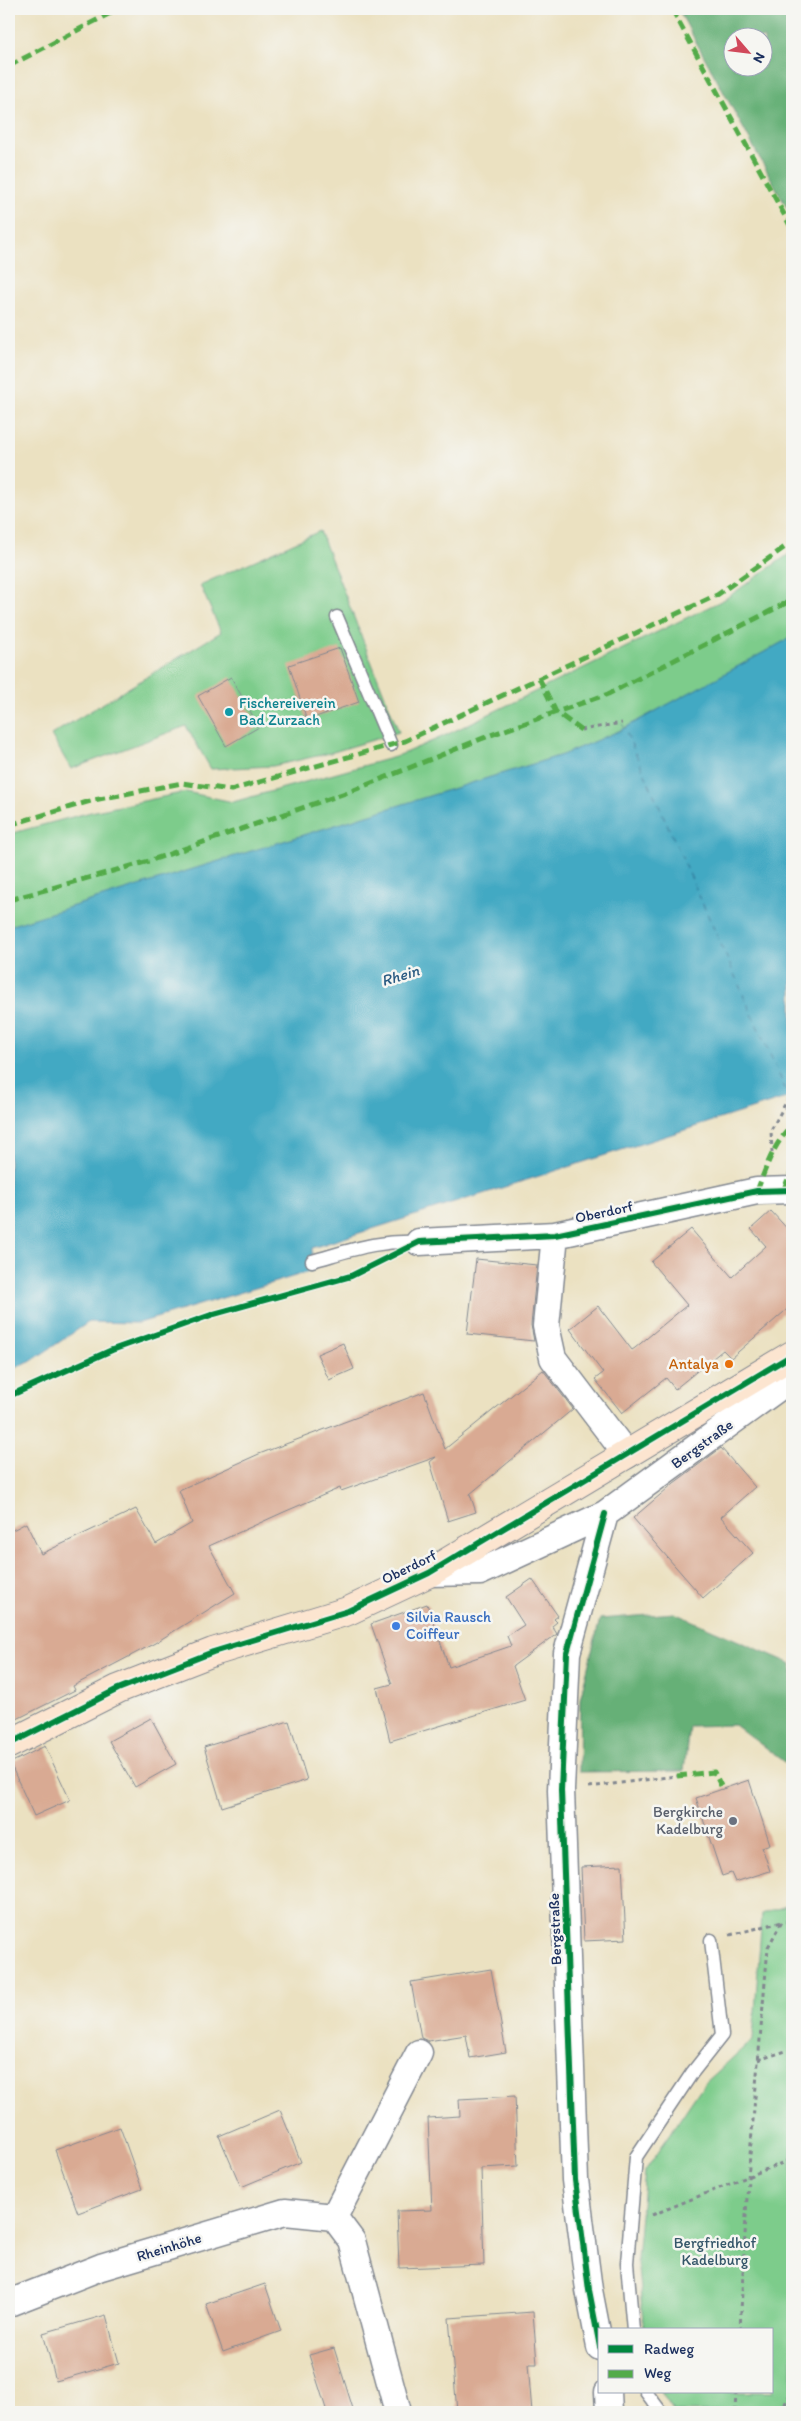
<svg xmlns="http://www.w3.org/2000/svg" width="801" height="2421" font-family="Itim,sans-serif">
	<rect width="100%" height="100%" fill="#f6f6f2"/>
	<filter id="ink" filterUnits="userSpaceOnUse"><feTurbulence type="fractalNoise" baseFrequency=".02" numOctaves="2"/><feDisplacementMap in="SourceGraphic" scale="10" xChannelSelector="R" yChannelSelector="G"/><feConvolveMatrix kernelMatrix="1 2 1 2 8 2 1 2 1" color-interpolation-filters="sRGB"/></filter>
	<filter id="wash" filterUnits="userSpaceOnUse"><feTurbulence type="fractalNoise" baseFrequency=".0096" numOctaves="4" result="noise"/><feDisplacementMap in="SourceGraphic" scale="20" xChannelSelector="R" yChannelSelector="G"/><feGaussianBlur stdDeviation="1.12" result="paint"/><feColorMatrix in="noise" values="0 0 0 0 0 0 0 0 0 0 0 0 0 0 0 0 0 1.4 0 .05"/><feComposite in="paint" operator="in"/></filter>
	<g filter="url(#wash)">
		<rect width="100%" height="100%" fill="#ebe1c1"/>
		<path fill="#7dcc8b" stroke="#4c7e74" d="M320,531L399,732L330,753L273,766L211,769L186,726L71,769L51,735L221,632L200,585Z
			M792,552V637L619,731L562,755L9,926V834L91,812L186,792L233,802L395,757L442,737L725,599Z
			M792,1904V2412H674L661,2392H772V2330H644L637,2259L645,2171L703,2085L753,2039L762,1914Z"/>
		<path fill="#66b077" stroke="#40706a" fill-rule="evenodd" d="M678,9H792V217ZM734,38H764V68H734Z
			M674,1613L792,1664V1768L735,1725L689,1726L684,1771L579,1772L580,1699L600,1619Z"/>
		<path fill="#43a9c3" stroke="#2f6c90" d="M792,637V1096L312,1248V1271L139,1323L89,1322L30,1362L9,1370V926L562,755L619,731Z"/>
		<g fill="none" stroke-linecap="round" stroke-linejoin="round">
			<path stroke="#295a81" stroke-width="1" stroke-dasharray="6 5" stroke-linecap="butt" d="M622,723L789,1097"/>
		</g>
		<g id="blocks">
			<path fill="#d9aa93" d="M340,648L359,702L307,720L289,665Z
				M231,677L259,727L226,746L198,696Z
				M771,1211L792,1234V1305L731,1358L723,1350L675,1389L666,1378L622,1413L595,1379L603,1373L570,1329L598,1306L632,1350L635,1348L687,1305L651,1262L691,1229L732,1277L766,1246L751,1229Z
				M476,1259L537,1265L531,1325L534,1341L467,1334Z
				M343,1343L354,1369L329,1380L317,1354Z
				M543,1370L573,1409L470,1494L476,1512L448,1521L430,1462L436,1457L341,1491L340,1488L284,1512L209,1546L235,1593L155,1643L73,1686L75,1690L9,1723V1532L26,1523L41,1554L136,1509L156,1544L192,1523L179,1490L259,1454L424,1392L445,1449Z
				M721,1448L755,1487L721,1517L753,1553L703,1598L633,1518L674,1483Z
				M532,1579L558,1616L554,1619L557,1622L552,1626L557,1634L513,1666L525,1700L390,1741L377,1688L392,1684L371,1624L427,1604L449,1667L511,1646L507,1636L524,1625L506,1597Z
				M151,1718L176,1764L135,1787L109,1741Z
				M289,1721L307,1780L222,1807L204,1747Z
				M45,1746L70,1800L34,1816L10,1763Z
				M749,1780L770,1844L762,1847L770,1871L735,1882L731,1873L722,1876L696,1798Z
				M622,1865L626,1939L584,1941L581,1867Z
				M491,1969L506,2052L470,2058L466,2035L428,2041L421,2038L411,1982Z
				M515,2096L518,2166L481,2168L484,2265L399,2268L397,2211L432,2210L428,2118L460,2116L459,2099Z
				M280,2110L301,2162L241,2187L219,2136Z
				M120,2127L142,2189L78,2213L55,2150Z
				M265,2284L281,2331L223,2352L206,2304Z
				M533,2312L537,2364H528L532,2412H457L449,2318Z
				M106,2315L119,2363L56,2381L43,2333Z
				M334,2348L354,2412H327L309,2355Z"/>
		</g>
	</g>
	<g filter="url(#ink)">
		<use href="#blocks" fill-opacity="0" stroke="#838890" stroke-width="1"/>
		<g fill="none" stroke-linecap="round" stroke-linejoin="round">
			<g stroke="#838890" stroke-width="15">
				<path id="lane" d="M337,617L391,745
					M312,1261C352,1250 377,1240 419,1242
					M633,2330L627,2263L636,2157L692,2073L722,2035L711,1940
					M646,2392L661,2412"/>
			</g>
			<g stroke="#838890" stroke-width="29">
				<path id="street" d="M555,1235L546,1326L553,1358L627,1455
					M419,1242L555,1235L757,1191L792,1190
					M429,1573L480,1572L605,1514L778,1388L792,1367
					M334,2217L419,2053
					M9,2303L101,2267L285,2212L334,2217L352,2241L398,2412
					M600,2347L589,2290L575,2180L561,1790L567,1653L605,1514
					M608,2392L609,2412"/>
			</g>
			<g stroke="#838890" stroke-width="30">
				<path id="secondary" d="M9,1744L118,1689L213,1652L348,1611L429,1573L792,1355"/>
			</g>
			<path stroke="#838890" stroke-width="3" stroke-dasharray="4 4" stroke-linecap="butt" d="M581,730L622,723
				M772,1153L771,1130L789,1097
				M589,1787L677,1776
				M730,1935L782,1922
				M758,2060L792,2049
				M652,2215L792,2159
				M740,2330L748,2178L768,1947L782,1922L792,1921
				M735,2412L736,2392
				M781,2412L792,2390"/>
			<use href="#lane" stroke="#fff" stroke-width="12"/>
			<use href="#street" stroke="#fff" stroke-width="26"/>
			<use href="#secondary" stroke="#fce5d0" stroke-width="28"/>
			<path stroke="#52ab49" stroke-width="5" stroke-dasharray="10 5" stroke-linecap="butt" d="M672,9L792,229
				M9,66L118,9
				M539,678L556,712L581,730
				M9,825L94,800L182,783L231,790L405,741L717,595L792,542
				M9,900L149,861L354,790L491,735L608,694L792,600
				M784,1189L792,1169
				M757,1191C766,1168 773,1144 792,1126
				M677,1776L714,1772L721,1786"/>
			<g stroke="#f6f6f2" stroke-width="9">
				<path id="cycleway" d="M9,1396L112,1350L214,1314L351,1276L419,1242L555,1235L757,1191L792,1190
					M9,1744L118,1689L213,1652L348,1611L429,1573L792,1355
					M600,2347L589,2290L575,2180L561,1790L567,1653L605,1514"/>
			</g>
			<use href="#cycleway" stroke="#00873e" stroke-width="6"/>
		</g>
	</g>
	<circle fill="#0f9aa8" stroke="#f6f6f2" stroke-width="2" cx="229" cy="712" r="5"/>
	<circle fill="#e8710a" stroke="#f6f6f2" stroke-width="2" cx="729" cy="1364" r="5"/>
	<circle fill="#3f7fe0" stroke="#f6f6f2" stroke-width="2" cx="396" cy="1626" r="5"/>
	<circle fill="#6b7280" stroke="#f6f6f2" stroke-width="2" cx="733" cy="1821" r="5"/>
	<g text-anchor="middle" stroke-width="5" stroke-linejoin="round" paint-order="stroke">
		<g font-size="15" fill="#0d838f" stroke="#f6f6f2" text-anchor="start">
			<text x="239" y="708">Fischereiverein<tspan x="239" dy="17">Bad Zurzach</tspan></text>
		</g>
		<g font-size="15" fill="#1b2f5e" stroke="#f6f6f2">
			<text transform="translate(604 1212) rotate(-12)" y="5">Oberdorf</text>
			<text transform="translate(702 1444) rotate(-36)" y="5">Bergstraße</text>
			<text transform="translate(409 1567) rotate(-26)" y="5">Oberdorf</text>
			<text transform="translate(555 1929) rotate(-92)" y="5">Bergstraße</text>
			<text transform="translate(169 2247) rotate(-17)" y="5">Rheinhöhe</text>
		</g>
		<g font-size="15" fill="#c56008" stroke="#f6f6f2" text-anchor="end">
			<text x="719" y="1369">Antalya</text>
		</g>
		<g font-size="15" fill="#366cbe" stroke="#f6f6f2" text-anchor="start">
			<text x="406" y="1622">Silvia Rausch<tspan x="406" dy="17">Coiffeur</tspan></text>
		</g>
		<g font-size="15" fill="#5b616d" stroke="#f6f6f2" text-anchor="end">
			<text x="723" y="1817">Bergkirche<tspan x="723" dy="17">Kadelburg</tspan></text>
		</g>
		<g font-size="15" fill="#345669" stroke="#f6f6f2">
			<text x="715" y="2248">Bergfriedhof<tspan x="715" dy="17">Kadelburg</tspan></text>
		</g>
		<g font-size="16" font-style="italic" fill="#295a81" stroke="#f6f6f2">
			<text transform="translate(400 975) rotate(-17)" y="6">Rhein</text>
		</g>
	</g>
	<rect width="801" height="2421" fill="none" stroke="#f6f6f2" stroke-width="30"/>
	<rect x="598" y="2328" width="175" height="65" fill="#f6f6f2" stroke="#9ea6b7"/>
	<rect x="608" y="2345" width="25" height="8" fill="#00873e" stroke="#9ea6b7"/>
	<text x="644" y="2354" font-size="15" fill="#1b2f5e">Radweg</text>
	<rect x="608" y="2370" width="25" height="8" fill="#52ab49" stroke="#9ea6b7"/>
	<text x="644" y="2378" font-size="15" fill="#1b2f5e">Weg</text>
	<g transform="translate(748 52) rotate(118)"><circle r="24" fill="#f6f6f2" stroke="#9ea6b7"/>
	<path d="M0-4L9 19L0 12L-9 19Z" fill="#d1495b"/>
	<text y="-8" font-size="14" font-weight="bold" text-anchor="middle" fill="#1b2f5e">N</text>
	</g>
</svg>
